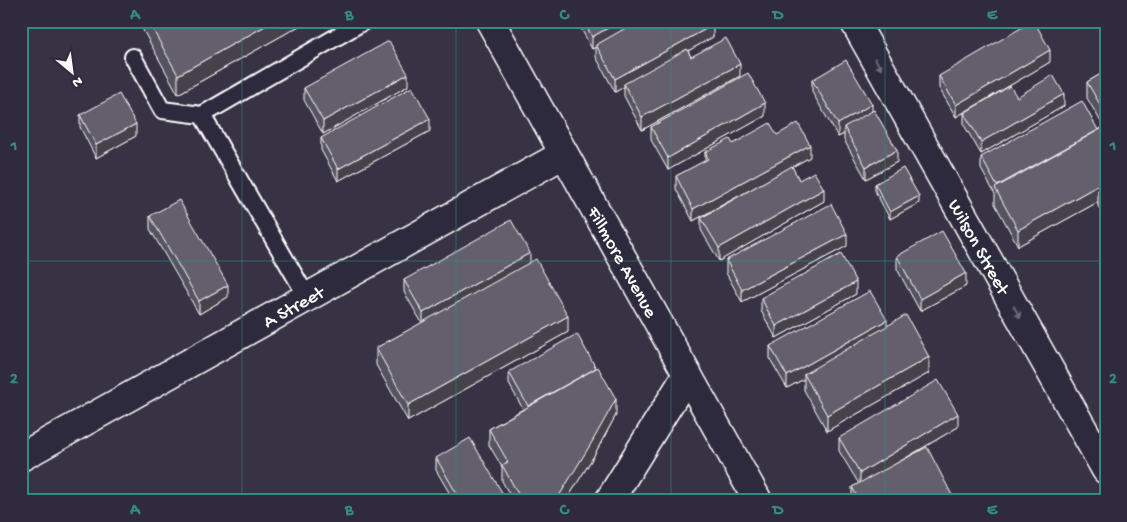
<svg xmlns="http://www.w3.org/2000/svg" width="1127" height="522" font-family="'Gochi Hand',sans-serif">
	<rect width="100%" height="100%" fill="#373345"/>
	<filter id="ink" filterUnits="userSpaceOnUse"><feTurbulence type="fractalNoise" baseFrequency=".02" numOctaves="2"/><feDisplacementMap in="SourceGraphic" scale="10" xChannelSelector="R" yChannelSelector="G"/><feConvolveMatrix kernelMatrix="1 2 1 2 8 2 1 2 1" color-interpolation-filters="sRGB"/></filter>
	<g filter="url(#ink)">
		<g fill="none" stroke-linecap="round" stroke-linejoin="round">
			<g stroke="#fff" stroke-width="20">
				<path id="service" d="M133,57L162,110L202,115L307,297
					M202,115L364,21"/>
			</g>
			<g stroke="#fff" stroke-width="31">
				<g id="minor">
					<path id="s1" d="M854,21L1106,470"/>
					<path id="s2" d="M21,457L564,154"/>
					<path d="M609,501L687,375"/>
				</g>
			</g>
			<g stroke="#fff" stroke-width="31">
				<g id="tertiary">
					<path id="s3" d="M490,21L758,501"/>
				</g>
			</g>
			<use href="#service" stroke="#2f2a3d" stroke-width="16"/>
			<use href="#minor" stroke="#2f2a3d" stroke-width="28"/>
			<use href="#tertiary" stroke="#2f2a3d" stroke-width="28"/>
		</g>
		<path fill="#55525e" stroke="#fff" d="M138,21H308L178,94Z
			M577,21H711L713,37L688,51L691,57L740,76L642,130L624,96V87L615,92L596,57V47L592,49Z
			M1050,62L956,117L939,88V76Z
			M1106,71V221L1098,206V202L1018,246L995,204V194L981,169V157L1098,130L1104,127L1087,98V82Z
			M812,80L872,111L897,162L866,179L844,140V134L838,137L812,92Z
			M408,86L323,134L304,100V88Z
			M1017,97L1064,106L981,154L964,125V113Z
			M80,115L136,136L96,158L80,127Z
			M765,116L668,170L651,140V127Z
			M430,131L338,181L321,150V138Z
			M777,135L810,157L792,167L799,180L824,201L719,261L701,230V218L752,189L693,221L676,189V176L705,161V152L733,144Z
			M875,184L919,203L890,219L875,191Z
			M150,216L228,297L199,314L150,229Z
			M847,246L742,302L726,273V260Z
			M897,256L966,286L920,311L897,269Z
			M530,263L568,332L408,421L376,365V348L422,323L404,292V280Z
			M856,294L776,338L761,311V298Z
			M887,326L929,373L827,431L804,390V379L787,388L770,359V346Z
			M509,372L616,415L592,459L566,501H513L502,481V467L489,445V429L523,409L509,384Z
			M958,427L901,461L955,501H852V487L859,484L839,451V438Z
			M436,458L507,501H454L436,470Z"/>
		<path fill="#45424c" stroke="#fff" d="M274,21H308L178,94V75Z
			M620,21H642L596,45V47L592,49V37Z
			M713,25V37L625,86L624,84V87L615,92V79Z
			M1050,50V62L956,117V105Z
			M740,64V76L642,130V117Z
			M408,74V86L323,134V121Z
			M1064,94V106L981,154V142Z
			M765,103V116L668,170V158Z
			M872,104V116L844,127V134L838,137V124Z
			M430,119V131L338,181V169Z
			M136,124V136L96,158V145Z
			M810,145V157L693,221V209Z
			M897,150V162L866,179V167Z
			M1106,181V197L1098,190V202L1018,246V230Z
			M824,189V201L719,261V248Z
			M919,196V203L890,219V212Z
			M847,234V246L742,302V290Z
			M530,253V266L423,325V313Z
			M966,273V286L920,311V299Z
			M856,282V294L776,338V326Z
			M228,285V297L199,314V301Z
			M568,316V332L408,421V405Z
			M887,320V333L804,374V379L787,388V376Z
			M929,357V373L827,431V415Z
			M616,399V415L592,459L566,501H556Z
			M958,414V427L860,485V473Z"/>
		<path fill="#635f6d" stroke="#fff" d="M148,21H274L178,75Z
			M584,21H620L592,37Z
			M638,21H711L713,25L615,79L596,45Z
			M1033,21H1034L1050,50L956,105L939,76Z
			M726,38L740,64L642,117L624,84L687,49L691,57Z
			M389,41L408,74L323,121L304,88Z
			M846,60L872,104L838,124L812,80Z
			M1106,71V115L1087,82Z
			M748,73L765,103L668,158L651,127Z
			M1053,75L1064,94L981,142L964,113L1010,86L1017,97Z
			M412,87L430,119L338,169L321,138Z
			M119,94L136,124L96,145L80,115Z
			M1082,101L1098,130L997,186L981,157Z
			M874,110L897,150L866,167L844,127Z
			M770,123L777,135L798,123L810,145L693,209L676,176L708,159L705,152L730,139L733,144Z
			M1106,126V181L1018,230L995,188Z
			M792,166L799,180L814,172L824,189L719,248L701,218Z
			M903,168L919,196L890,212L875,184Z
			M1106,185V204L1098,190Z
			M179,200L228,285L199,301L150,216Z
			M831,204L847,234L742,290L726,260Z
			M511,220L530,253L423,313L404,280Z
			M942,231L966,273L920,299L897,256Z
			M841,254L856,282L776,326L761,298Z
			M536,259L568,316L408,405L376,348Z
			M870,291L887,320L787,376L770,346Z
			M906,315L929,357L827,415L804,374Z
			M577,334L596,368L528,406L509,372Z
			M598,367L616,399L592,442L556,501H522L502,465L508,462L489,429Z
			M938,380L958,414L860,473L839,438Z
			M470,438L507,501H461L436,458Z
			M927,447L955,501H859L852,487Z"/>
		<defs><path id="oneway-solid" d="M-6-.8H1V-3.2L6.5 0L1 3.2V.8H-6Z" transform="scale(1.25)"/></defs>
		<g fill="#6d6a77">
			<use href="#oneway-solid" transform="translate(878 64) rotate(61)"/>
			<use href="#oneway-solid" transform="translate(1017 312) rotate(61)"/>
		</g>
	</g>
	<path fill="none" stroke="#338b84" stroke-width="1" stroke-opacity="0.55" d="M242,21V501M456,21V501M671,21V501M885,21V501M21,261H1106"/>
	<g text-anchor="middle" stroke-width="4" stroke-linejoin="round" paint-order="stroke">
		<g font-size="19" fill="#fff" stroke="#2f2a3d">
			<text dy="7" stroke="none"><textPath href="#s1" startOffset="258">Wilson Street</textPath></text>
			<text dy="7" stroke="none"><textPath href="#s3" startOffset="275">Fillmore Avenue</textPath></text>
			<text dy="7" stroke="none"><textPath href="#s2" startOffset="311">A Street</textPath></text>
		</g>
	</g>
	<rect width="1127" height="522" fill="none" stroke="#2f2a3d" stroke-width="55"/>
	<g transform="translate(72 72) rotate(151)" stroke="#2f2a3d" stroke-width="4" paint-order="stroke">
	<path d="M0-4L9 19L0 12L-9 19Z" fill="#ffffff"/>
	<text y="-8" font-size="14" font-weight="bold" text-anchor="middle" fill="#ffffff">N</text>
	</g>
	<rect x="28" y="28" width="1072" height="466" fill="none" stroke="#338b84" stroke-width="2"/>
	<g font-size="16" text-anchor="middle" font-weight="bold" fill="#338b84">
		<text x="135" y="19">A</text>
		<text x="349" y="19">B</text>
		<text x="564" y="19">C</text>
		<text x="778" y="19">D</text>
		<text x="992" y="19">E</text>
		<text x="14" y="150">1</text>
		<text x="1113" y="150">1</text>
		<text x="14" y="383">2</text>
		<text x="1113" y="383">2</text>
		<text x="135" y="514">A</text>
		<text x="349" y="514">B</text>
		<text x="564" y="514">C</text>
		<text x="778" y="514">D</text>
		<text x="992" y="514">E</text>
	</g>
</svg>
